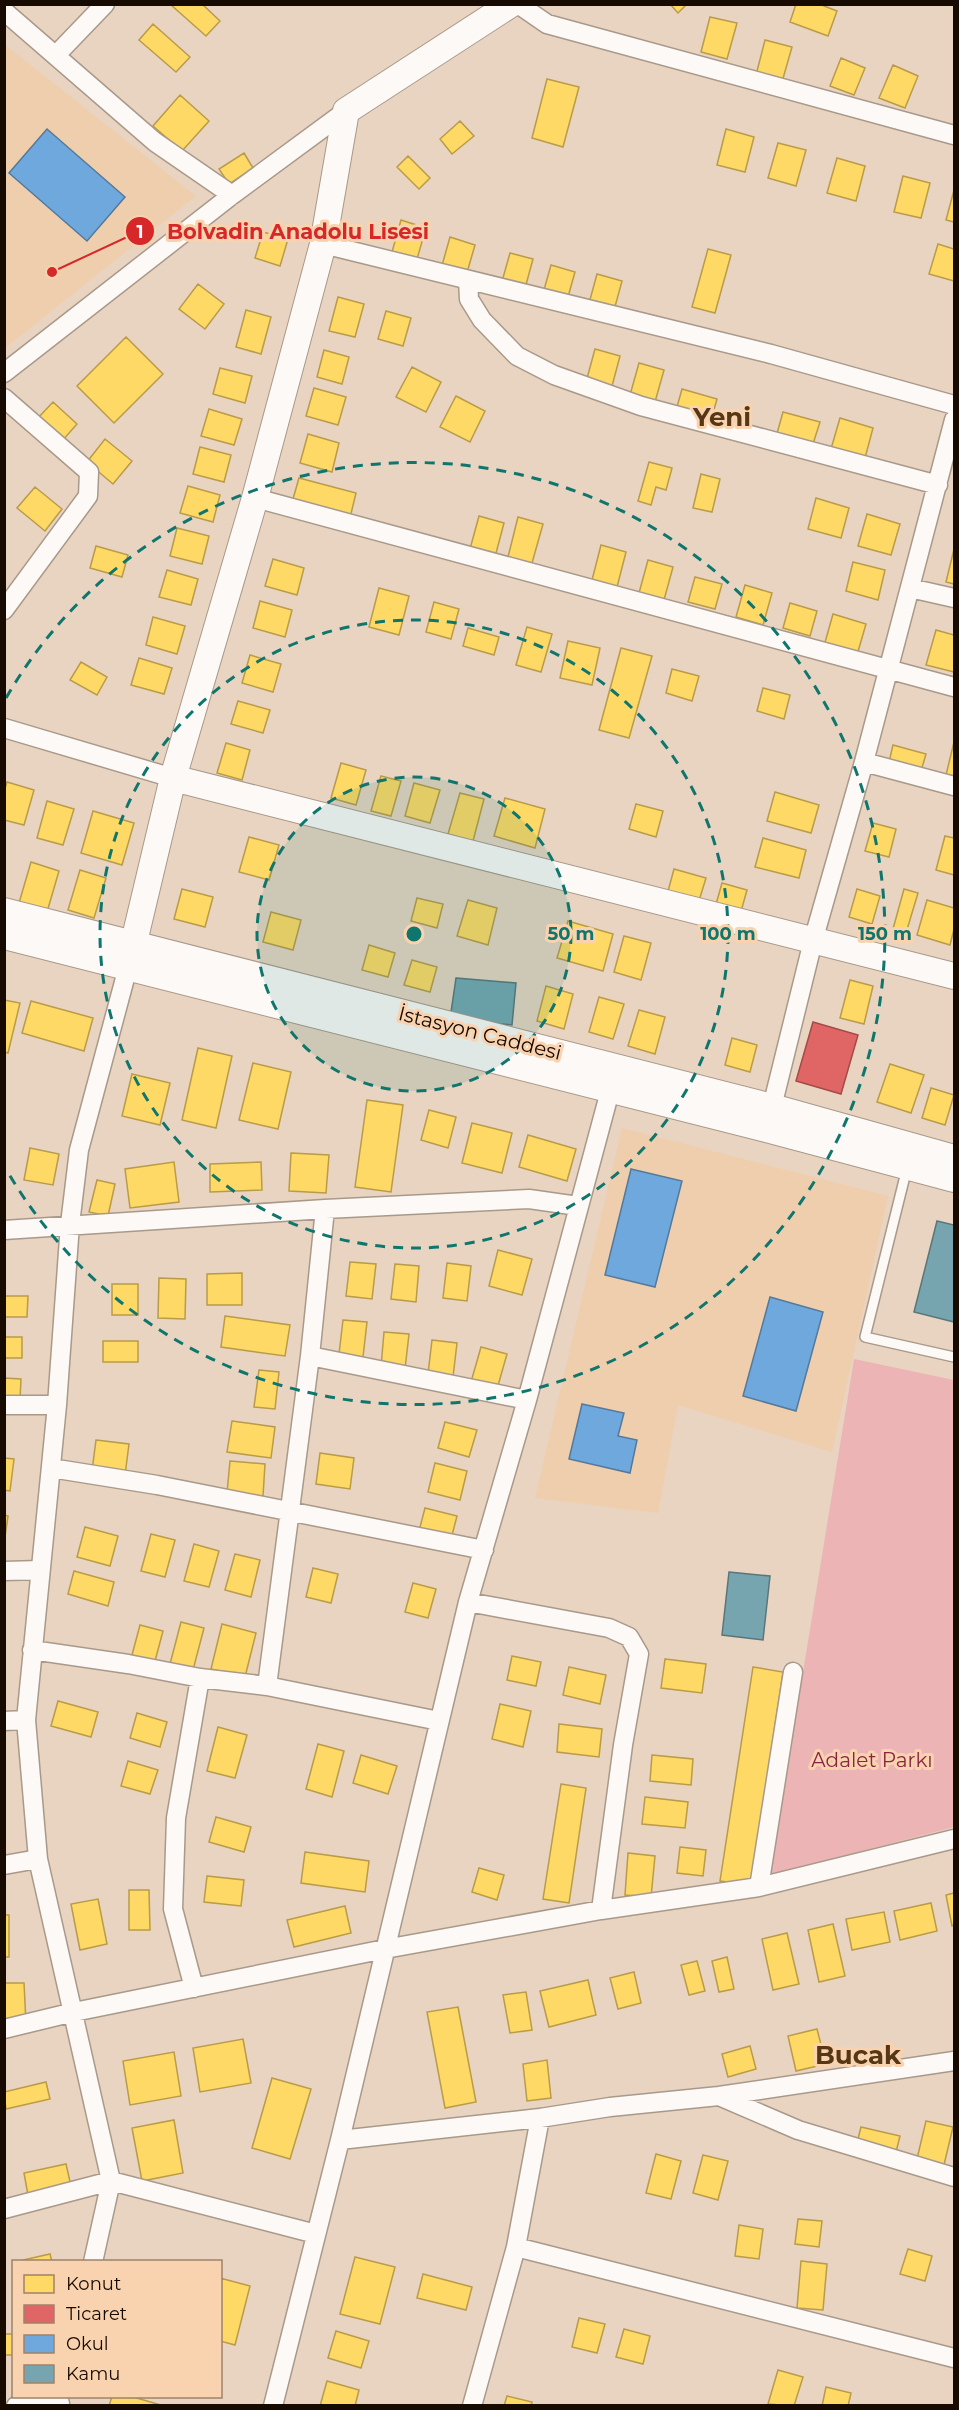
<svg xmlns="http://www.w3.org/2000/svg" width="959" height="2410" font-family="Montserrat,sans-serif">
	<rect width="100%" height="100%" fill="#e8d4c0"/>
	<path fill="#efceae" d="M4,44L196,196L5,348H4Z
		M622,1128L888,1196L832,1452L678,1405L658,1513L535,1498Z"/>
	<path fill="#ecb4b5" d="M854,1359L954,1380V1827L770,1875Z"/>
	<path fill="#ffd966" stroke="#b99b48" stroke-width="1.5" d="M170,4H202L220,21L206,36Z
		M670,4H687L678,13Z
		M796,4H819L837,11L828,36L790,22Z
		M710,17L737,23L727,59L701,52Z
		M153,24L190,57L176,72L139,40Z
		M765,40L792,47L782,82L756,75Z
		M841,58L865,68L854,95L830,86Z
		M893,65L918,76L905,108L879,98Z
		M547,79L579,87L563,147L532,138Z
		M180,95L209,121L182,151L153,126Z
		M460,121L474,136L452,154L440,139Z
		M726,129L754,137L745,172L717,165Z
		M778,143L806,150L796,186L768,178Z
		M244,153L253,168L229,184L219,169Z
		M408,156L430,178L419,189L397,167Z
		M837,158L865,166L856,201L827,193Z
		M903,176L930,183L921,218L894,212Z
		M954,190V222L946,220Z
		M401,220L426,228L417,259L392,252Z
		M263,232L288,239L280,266L255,258Z
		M450,237L475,245L466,276L441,269Z
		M938,244L954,249V281L929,274Z
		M708,249L731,255L715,313L692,307Z
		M510,253L533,259L524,292L501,285Z
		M551,265L575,272L566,304L542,297Z
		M597,274L622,281L613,314L588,307Z
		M198,284L224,304L205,329L179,309Z
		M338,297L364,304L355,337L329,331Z
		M246,310L271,317L261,354L236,347Z
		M386,311L411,318L403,346L378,339Z
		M126,337L163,374L114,423L77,386Z
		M595,349L620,356L611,390L586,382Z
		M324,350L349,357L342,384L317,377Z
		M639,363L664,370L655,402L630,395Z
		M412,367L441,382L426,412L396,397Z
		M220,368L252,376L245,403L213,394Z
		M314,388L346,397L338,425L306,416Z
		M682,389L717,399L710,424L675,414Z
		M456,396L485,411L470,442L440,427Z
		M53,402L77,424L62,441L38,418Z
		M209,409L242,419L234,445L201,436Z
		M783,412L820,422L812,447L776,437Z
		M840,418L873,428L865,458L831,449Z
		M308,434L339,443L332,472L300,463Z
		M105,439L132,461L113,484L87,462Z
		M200,447L231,455L224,482L193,474Z
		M649,462L672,468L666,490L656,487L651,505L638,501Z
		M701,474L720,479L712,512L693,508Z
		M299,478L356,493L349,522L291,506Z
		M188,486L220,495L213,522L180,513Z
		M35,487L62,509L45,531L17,508Z
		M816,498L849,508L841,538L808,529Z
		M867,514L900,524L891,555L858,546Z
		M479,516L504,523L495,557L470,549Z
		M518,517L543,524L532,563L508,557Z
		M177,528L209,536L202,564L170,556Z
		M601,545L626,552L616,591L591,584Z
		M96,546L128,555L122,577L90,568Z
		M954,549V584L946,582Z
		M273,559L304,568L297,595L265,586Z
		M648,560L673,567L664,600L639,593Z
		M853,562L885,570L878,600L846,591Z
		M167,570L198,579L191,605L159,597Z
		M695,577L722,584L715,609L688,602Z
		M745,585L772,593L763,625L736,617Z
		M379,588L409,596L399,635L369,627Z
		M260,601L292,610L285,637L253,628Z
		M434,602L459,609L451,639L426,632Z
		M790,603L817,611L810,636L783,628Z
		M833,614L866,624L857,655L824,646Z
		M153,617L185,626L177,654L146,645Z
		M527,627L552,634L541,672L516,665Z
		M468,628L499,637L494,655L463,646Z
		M936,630L954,635V672L926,665Z
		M568,641L600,648L592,685L560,678Z
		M621,648L652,656L629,738L599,730Z
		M250,655L281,664L273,692L242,683Z
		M139,658L172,668L164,694L131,685Z
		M81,662L107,677L97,695L70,680Z
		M672,669L699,676L692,701L666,693Z
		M763,688L790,695L784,719L757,711Z
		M238,701L270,710L263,733L231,724Z
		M954,742V777L946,775Z
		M226,743L250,750L242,780L217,773Z
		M893,745L926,754L921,771L889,762Z
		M341,763L366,770L356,805L331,798Z
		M381,776L401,781L391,816L371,811Z
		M7,782L34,790L24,825L4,820V792Z
		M414,783L440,790L430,823L405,816Z
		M775,792L819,805L811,833L767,821Z
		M460,793L484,799L473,841L448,834Z
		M505,798L545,809L535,848L494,836Z
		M47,801L74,809L63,845L37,838Z
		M636,804L663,811L656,837L629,829Z
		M93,811L134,823L122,865L81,853Z
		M873,823L896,829L889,857L865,851Z
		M945,836L954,838V875L936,870Z
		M249,837L279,845L269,880L239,872Z
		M763,838L806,850L799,878L755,867Z
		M31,862L59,871L47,912L19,903Z
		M674,869L706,878L698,904L667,895Z
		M80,870L106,878L94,918L68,910Z
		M722,883L747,890L740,915L715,908Z
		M182,889L213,897L205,927L174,919Z
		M857,889L880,896L872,924L849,917Z
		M904,889L918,893L906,933L893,929Z
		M417,898L443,904L437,928L411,921Z
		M468,900L497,908L488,945L457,936Z
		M927,900L954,908V929L950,945L917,935Z
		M271,912L301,920L293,950L263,942Z
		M568,921L613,934L603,971L557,958Z
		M624,936L651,943L641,980L614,972Z
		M369,945L395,953L388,977L362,970Z
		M412,960L437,967L430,992L404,985Z
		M850,980L873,986L864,1024L840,1018Z
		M546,986L573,994L564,1029L537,1021Z
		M599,997L624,1004L613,1039L589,1032Z
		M4,1000L20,1003L8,1053L4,1052Z
		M31,1001L93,1018L84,1051L22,1033Z
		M639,1010L665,1017L655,1054L628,1046Z
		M732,1038L757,1045L750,1072L725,1065Z
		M198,1048L232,1056L216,1128L182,1120Z
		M253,1063L291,1072L278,1129L239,1120Z
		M890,1064L924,1075L911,1113L877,1102Z
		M132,1074L170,1083L160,1125L122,1116Z
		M931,1088L954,1095L945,1125L922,1118Z
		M367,1100L403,1105L391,1192L355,1187Z
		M429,1110L456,1117L448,1148L421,1140Z
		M472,1123L512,1133L502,1173L462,1163Z
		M528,1135L576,1149L567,1181L519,1167Z
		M30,1148L59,1154L53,1185L24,1180Z
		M291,1153L329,1155L326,1193L289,1191Z
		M174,1162L179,1202L130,1208L125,1169Z
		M261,1162L262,1190L210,1192V1164Z
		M97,1180L115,1184L108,1216L89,1212Z
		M498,1250L532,1259L522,1295L489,1286Z
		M350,1262L376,1264L372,1299L346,1296Z
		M447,1263L471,1266L467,1301L443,1298Z
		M395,1264L419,1266L416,1302L391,1299Z
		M242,1273V1305H207V1274Z
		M159,1278L186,1279L185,1319L158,1318Z
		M112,1284H138V1315H112Z
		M4,1296H28L27,1317H4Z
		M225,1316L290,1325L285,1356L221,1347Z
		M343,1320L367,1322L363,1357L339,1354Z
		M384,1332L409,1334L405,1369L381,1367Z
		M4,1337H22V1358H4Z
		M432,1340L457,1343L453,1377L428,1374Z
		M103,1341H138V1362H103Z
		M481,1347L507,1354L497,1389L471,1382Z
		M259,1370L279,1372L275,1409L254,1407Z
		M4,1378L21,1379L20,1399L4,1398Z
		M232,1421L275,1427L271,1458L227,1452Z
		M445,1422L477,1430L469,1457L438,1448Z
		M96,1440L129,1444L125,1475L92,1471Z
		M320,1453L354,1458L350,1489L316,1484Z
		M4,1458L14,1459L10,1491L4,1490Z
		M230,1461L265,1464L263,1496L227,1493Z
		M435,1463L467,1471L460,1500L428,1492Z
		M425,1508L457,1516L450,1543L418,1535Z
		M4,1515L8,1516L4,1544Z
		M85,1527L118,1536L110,1566L77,1557Z
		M151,1534L175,1540L165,1577L141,1571Z
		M194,1544L219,1551L209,1587L184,1581Z
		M235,1554L260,1560L251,1597L225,1590Z
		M313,1568L338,1574L331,1603L306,1597Z
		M74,1571L114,1582L108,1606L68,1594Z
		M413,1583L436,1589L428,1618L405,1612Z
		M181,1622L204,1628L193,1670L170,1664Z
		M222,1624L256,1633L245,1677L211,1669Z
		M140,1625L163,1631L155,1661L132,1655Z
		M512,1656L541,1662L536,1686L507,1680Z
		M665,1659L706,1664L702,1693L661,1688Z
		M569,1667L606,1675L600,1704L563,1695Z
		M753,1667L783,1672L751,1885L720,1881Z
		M58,1701L98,1712L91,1737L51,1726Z
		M500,1704L531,1711L523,1747L492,1739Z
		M137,1713L167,1722L160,1747L130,1738Z
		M559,1724L602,1729L599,1757L557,1752Z
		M218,1727L247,1735L235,1778L207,1771Z
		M318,1744L344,1751L332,1797L306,1789Z
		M361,1755L397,1766L388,1794L353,1783Z
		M652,1755L693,1759L691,1785L650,1781Z
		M128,1761L158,1770L150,1794L121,1786Z
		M561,1784L586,1788L569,1903L543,1899Z
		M645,1797L688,1802L685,1828L642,1824Z
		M216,1817L251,1827L244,1852L209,1842Z
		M680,1847L706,1850L703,1876L677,1873Z
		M305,1852L369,1861L365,1892L301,1883Z
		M628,1853L655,1856L651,1897L625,1895Z
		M479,1868L504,1875L497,1900L472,1892Z
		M207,1876L244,1880L241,1906L204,1902Z
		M129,1890H149L150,1930H129Z
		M954,1893V1925L952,1926L946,1895Z
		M98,1899L107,1944L80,1950L71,1904Z
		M931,1903L937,1931L900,1940L894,1911Z
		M345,1906L351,1933L294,1947L287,1920Z
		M884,1912L890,1942L852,1950L846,1919Z
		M4,1915H9V1957H4Z
		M833,1924L845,1976L819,1982L808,1930Z
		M787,1933L799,1984L773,1990L762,1939Z
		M727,1957L734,1989L719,1992L712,1961Z
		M697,1961L705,1991L689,1995L681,1965Z
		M634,1972L641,2003L618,2009L610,1978Z
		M588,1980L596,2015L549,2027L540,1991Z
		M4,1983H24L26,2023L4,2024Z
		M526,1992L532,2030L510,2033L503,1995Z
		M458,2007L476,2102L445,2108L427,2012Z
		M817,2029L826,2064L796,2071L788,2036Z
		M243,2039L251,2083L200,2092L193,2048Z
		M750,2046L756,2069L728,2077L722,2054Z
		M174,2052L181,2096L130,2105L123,2061Z
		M547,2060L551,2098L527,2101L523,2064Z
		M272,2078L311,2089L290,2159L252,2148Z
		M46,2082L50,2099L6,2109L4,2092Z
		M174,2120L183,2173L142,2181L132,2128Z
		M926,2121L953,2127L943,2169L916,2163Z
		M861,2127L900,2136L895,2156L856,2147Z
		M656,2154L681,2161L671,2199L646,2193Z
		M703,2155L728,2161L718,2200L693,2193Z
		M66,2164L71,2186L28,2195L24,2173Z
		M798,2219L822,2221L819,2247L795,2244Z
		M739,2225L763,2229L759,2259L735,2256Z
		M908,2249L932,2256L925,2281L900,2274Z
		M50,2254L52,2262H23V2260Z
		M355,2257L395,2267L380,2324L340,2314Z
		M801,2261L827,2264L823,2310L797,2308Z
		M423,2274L472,2287L466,2310L417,2298Z
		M220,2278L250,2286L235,2345L220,2341Z
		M579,2318L605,2324L597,2353L572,2347Z
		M624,2329L650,2336L643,2364L616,2357Z
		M336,2331L369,2341L361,2368L328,2358Z
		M4,2334H14V2355H4Z
		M778,2370L803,2377L794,2406L768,2404Z
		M327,2381L359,2390L355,2406H320Z
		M826,2387L851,2393L848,2406H822Z
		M112,2396H130L164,2406H109Z
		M507,2396L532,2402L531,2406H504Z"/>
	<path fill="#e06666" stroke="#a44a48" stroke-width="1.5" d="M813,1022L858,1035L841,1094L796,1081Z"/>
	<path fill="#6fa8dc" stroke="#55799a" stroke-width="1.5" d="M47,129L125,197L87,241L9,173Z
		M631,1169L682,1181L655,1287L605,1275Z
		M770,1297L823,1312L796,1411L743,1396Z
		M582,1404L624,1413L618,1436L637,1440L630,1473L569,1459Z"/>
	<path fill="#76a5af" stroke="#5a767b" stroke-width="1.5" d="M456,978L516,983L512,1025L450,1019Z
		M937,1221L954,1225V1322L914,1312Z
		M729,1572L770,1576L763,1640L722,1635Z"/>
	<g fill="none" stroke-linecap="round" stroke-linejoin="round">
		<g stroke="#a9998a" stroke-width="12">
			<path id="lane" d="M907,1168L865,1337L954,1357"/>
		</g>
		<g stroke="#a9998a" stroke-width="21">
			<path id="street" d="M518,4L547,24L954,135
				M4,11L155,142L232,195
				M56,55L105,4
				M323,244L771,354L954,405
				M468,280L469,299L482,320L517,356L554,375L641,406L938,485
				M4,373L232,195L346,111
				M4,398L89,472L88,496L4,610
				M255,498L954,687
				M910,588L954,598
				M4,728L173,778
				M864,762L954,786
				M769,1119L813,941L864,762L954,420
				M4,1230L325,1209L529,1199L578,1206
				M310,1356L527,1400
				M4,1405H57
				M51,1468L157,1485L484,1550
				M4,1571L40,1570
				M468,1602L609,1628L629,1637L639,1654L623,1745L601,1910
				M32,1650L128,1664L200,1678L267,1686L439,1721
				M267,1686L310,1356L325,1209
				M4,1721L26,1720
				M4,1865L38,1859
				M759,1887L793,1672
				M194,1988L173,1909L176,1818L200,1678
				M4,2029L74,2012L385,1949L601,1910L759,1887L954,1839
				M719,2096L798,2130L954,2177
				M340,2140L540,2118L610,2107L719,2096L954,2061
				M4,2209L111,2181L316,2234
				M516,2247L954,2358
				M93,2262L111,2181L38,1859L26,1720L57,1405L70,1224L79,1150L128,967
				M16,2406L60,2403
				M273,2406L340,2140L468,1602L527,1400L610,1091
				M472,2406L516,2247L540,2118"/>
		</g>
		<g stroke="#a9998a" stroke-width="28">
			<path id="secondary" d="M173,778L954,976
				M4,911L772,1107L954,1158
				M4,936L766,1129L954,1179
				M128,967L173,778L255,498L323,244L346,111L511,4"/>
		</g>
		<use href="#lane" stroke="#fcf9f6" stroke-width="9"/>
		<use href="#street" stroke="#fcf9f6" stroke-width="18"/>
		<use href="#secondary" stroke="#fcf9f6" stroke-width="26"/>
	</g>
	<circle cx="414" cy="934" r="157" fill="#0f766e" fill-opacity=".12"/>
	<g fill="none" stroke="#0f766e" stroke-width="3" stroke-dasharray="10 8">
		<circle cx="414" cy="934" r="157"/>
		<circle cx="414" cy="934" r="314"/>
		<path d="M6 698A471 471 0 1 1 6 1169"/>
	</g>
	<g text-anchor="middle" stroke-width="6" stroke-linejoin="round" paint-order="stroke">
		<g font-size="20" fill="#170a01" stroke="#f9d3af">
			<text transform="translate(480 1033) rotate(14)" y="7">İstasyon Caddesi</text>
		</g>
		<g font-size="20" fill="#8c2346" stroke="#f9d3af">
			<text x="872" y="1767">Adalet Parkı</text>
		</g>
		<g font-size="26" font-weight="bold" fill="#553716" stroke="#f9d3af">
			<text x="722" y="426">Yeni</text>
			<text x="858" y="2064">Bucak</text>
		</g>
	</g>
	<circle cx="414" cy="934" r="9" fill="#0f766e" stroke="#f9d3af" stroke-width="3"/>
	<g font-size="18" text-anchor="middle" font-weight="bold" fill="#0f766e" stroke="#f9d3af" stroke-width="6" stroke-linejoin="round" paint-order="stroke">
		<text x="571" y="940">50 m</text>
		<text x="728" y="940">100 m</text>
		<text x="885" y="940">150 m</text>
	</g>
	<path fill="none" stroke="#d62828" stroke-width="2" d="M52 272L140 231"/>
	<g fill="#d62828" stroke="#f9d3af" stroke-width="2">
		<circle cx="52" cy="272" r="6"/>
		<circle cx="140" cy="231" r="15"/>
	</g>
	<g font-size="18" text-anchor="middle" font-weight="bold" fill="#fff">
		<text x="140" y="238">1</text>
	</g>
	<g font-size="21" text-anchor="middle" font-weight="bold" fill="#d62828" stroke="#f9d3af" stroke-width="6" stroke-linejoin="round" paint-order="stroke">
		<text x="298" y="239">Bolvadin Anadolu Lisesi</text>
	</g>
	<rect width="959" height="2410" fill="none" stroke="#170a01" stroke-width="12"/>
	<rect x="12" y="2260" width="210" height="138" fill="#f9d3af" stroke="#9f8369" stroke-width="1.5"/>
	<rect x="24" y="2275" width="30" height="18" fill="#ffd966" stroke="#9f8369" stroke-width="1.5"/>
	<text x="66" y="2290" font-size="18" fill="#170a01">Konut</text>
	<rect x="24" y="2305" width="30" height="18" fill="#e06666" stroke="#9f8369" stroke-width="1.5"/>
	<text x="66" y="2320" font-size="18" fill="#170a01">Ticaret</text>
	<rect x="24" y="2335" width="30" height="18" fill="#6fa8dc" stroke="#9f8369" stroke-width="1.5"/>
	<text x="66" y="2350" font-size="18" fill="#170a01">Okul</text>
	<rect x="24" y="2365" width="30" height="18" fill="#76a5af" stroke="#9f8369" stroke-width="1.5"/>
	<text x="66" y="2380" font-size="18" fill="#170a01">Kamu</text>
</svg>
